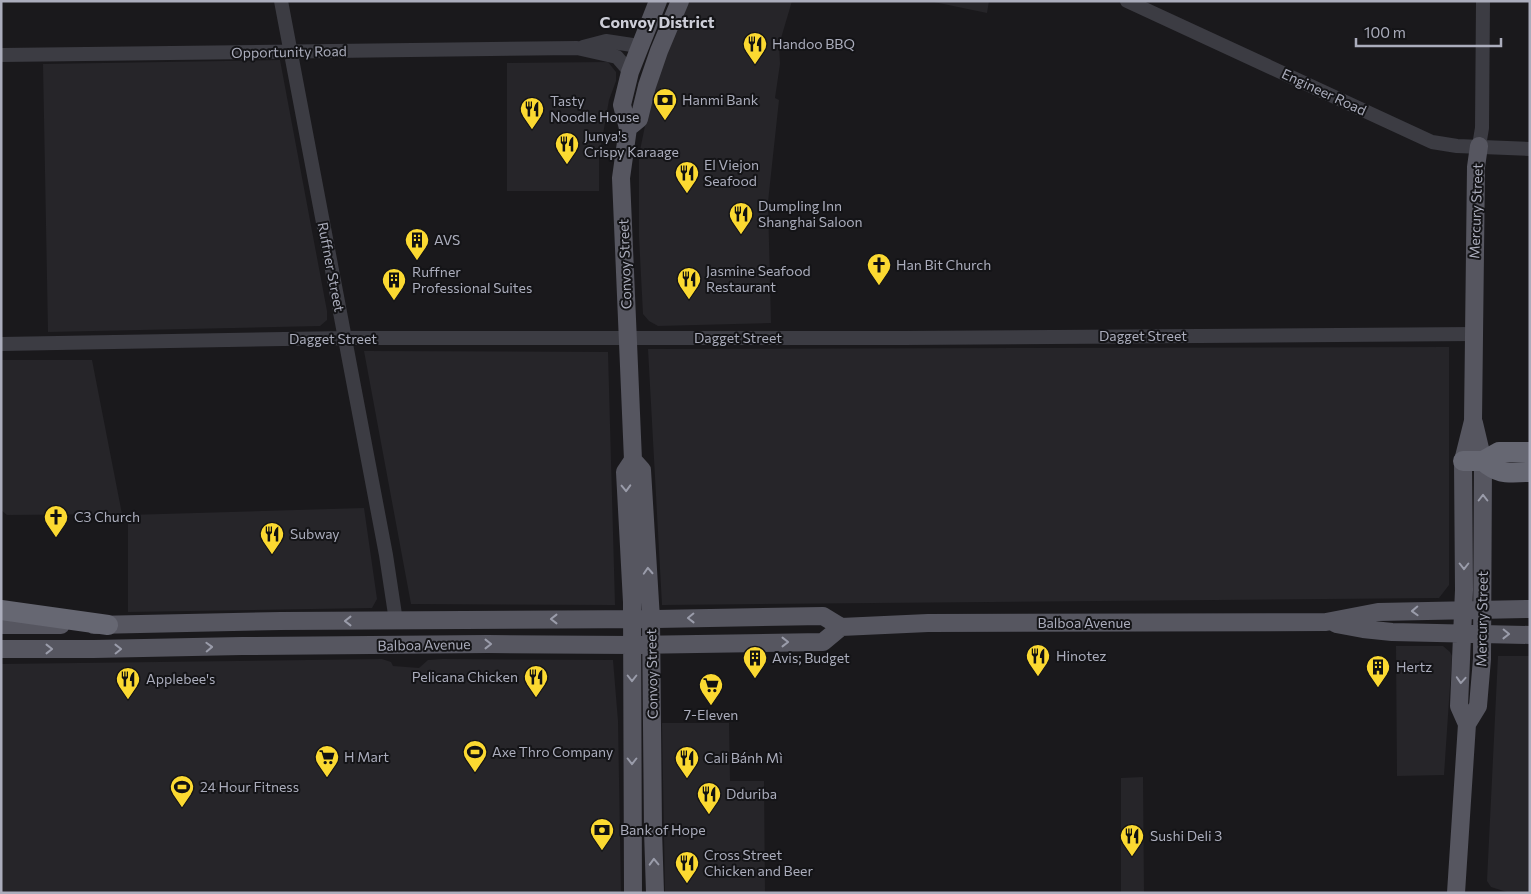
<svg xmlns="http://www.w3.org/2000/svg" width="1531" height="894" font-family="Commissioner,sans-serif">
	<rect width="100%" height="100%" fill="#1a191c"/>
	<path fill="#262529" d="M685,1H792L779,45L780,64L775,98L779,100L768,202L771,323L658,326L649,321L643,314L639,237V155L652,92Z
		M929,1H989L987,13Z
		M280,60L327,311V320L320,326L48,332L43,64Z
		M608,62L616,72V81L609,100L599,157V191H507V63Z
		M1449,347V585L1439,598L662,605L648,349Z
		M364,351L608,352L615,605L411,604Z
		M1,360H92L122,514L7,515L1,510Z
		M364,508L377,599L372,608L128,612V515Z
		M1396,646H1443L1450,652L1452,656L1444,775L1397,776Z
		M1498,656H1530V892L1510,893L1491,887L1487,881Z
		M382,659L391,662L393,666L419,668L428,660L442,659L613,660L618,721L621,893H461L460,891L1,893V664Z
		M662,723H729L730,781H764L765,893H665Z
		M1143,777L1144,893H1121V778Z"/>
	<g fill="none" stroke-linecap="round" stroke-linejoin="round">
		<path stroke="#3c3c43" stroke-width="14" d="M281,1L386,555L396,621
			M1127,1L1432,142L1457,146L1530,149
			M583,47L606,41L639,46
			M1,55L577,48L617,57L630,72
			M1479,146L1482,128L1483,1
			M1,344L344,338H904L1475,334"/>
		<path stroke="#565660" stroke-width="18" d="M628,128L639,119L647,86L659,51L680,1
			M633,460L642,470L651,619L653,830L655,893
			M1336,624L1363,629L1392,632L1530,635
			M1,625H61
			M94,625L281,621L656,619L823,616L841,627L928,623L1326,622L1378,612L1530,609
			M1,649H94L242,646L488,644L631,645L823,642L841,627
			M1467,724L1459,706L1464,590L1463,461L1473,421L1476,167L1479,146
			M633,893L632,602L625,472L633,460L621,178L628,128L622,105L630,72L658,1
			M1456,893L1467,724L1478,706L1482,659L1483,461L1474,423"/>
		<path stroke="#666772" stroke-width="20" d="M1463,461H1483L1499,452H1530
			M1483,461C1500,476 1509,472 1530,472
			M1,610L108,625"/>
	</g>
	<defs><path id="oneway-chevron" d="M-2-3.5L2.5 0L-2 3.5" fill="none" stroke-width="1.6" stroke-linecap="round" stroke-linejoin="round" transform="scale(1.25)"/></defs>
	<g stroke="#9a9caa">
		<use href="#oneway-chevron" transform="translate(626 488) rotate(88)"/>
		<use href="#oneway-chevron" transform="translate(1483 498) rotate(-90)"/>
		<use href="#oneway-chevron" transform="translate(1464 566) rotate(90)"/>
		<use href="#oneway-chevron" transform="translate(648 571) rotate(-93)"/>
		<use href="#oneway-chevron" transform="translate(1415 611) rotate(178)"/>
		<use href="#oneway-chevron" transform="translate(691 618) rotate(179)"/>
		<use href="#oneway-chevron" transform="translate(554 619) rotate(180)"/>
		<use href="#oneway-chevron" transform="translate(348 621) rotate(180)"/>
		<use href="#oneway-chevron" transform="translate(1506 634) rotate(1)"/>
		<use href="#oneway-chevron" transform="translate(785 642)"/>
		<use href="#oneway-chevron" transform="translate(488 644)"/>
		<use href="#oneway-chevron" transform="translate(209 647) rotate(-2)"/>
		<use href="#oneway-chevron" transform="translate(49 649)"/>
		<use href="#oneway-chevron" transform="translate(118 649) rotate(-1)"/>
		<use href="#oneway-chevron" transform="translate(632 678) rotate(90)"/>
		<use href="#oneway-chevron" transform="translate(1461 680) rotate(94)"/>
		<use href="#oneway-chevron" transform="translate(632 761) rotate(90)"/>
		<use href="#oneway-chevron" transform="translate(654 862) rotate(-92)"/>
	</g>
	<defs>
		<g id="restaurant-pin" transform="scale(1.25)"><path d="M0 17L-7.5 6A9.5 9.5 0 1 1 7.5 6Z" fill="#fbd931" stroke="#141417"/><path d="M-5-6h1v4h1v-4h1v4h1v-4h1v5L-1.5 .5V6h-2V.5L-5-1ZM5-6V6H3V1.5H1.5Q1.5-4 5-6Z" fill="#111"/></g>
		<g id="bank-pin" transform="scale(1.25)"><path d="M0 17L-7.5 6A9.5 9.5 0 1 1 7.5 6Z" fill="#fbd931" stroke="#141417"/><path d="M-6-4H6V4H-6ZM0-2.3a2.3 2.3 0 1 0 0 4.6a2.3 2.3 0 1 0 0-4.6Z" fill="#111"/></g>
		<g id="building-pin" transform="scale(1.25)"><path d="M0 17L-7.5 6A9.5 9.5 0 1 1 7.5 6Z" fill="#fbd931" stroke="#141417"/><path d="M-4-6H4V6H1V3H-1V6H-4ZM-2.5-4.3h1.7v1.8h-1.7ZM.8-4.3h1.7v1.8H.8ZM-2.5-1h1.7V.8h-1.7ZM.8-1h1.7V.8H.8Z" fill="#111"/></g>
		<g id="church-pin" transform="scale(1.25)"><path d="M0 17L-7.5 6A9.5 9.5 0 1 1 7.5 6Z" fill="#fbd931" stroke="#141417"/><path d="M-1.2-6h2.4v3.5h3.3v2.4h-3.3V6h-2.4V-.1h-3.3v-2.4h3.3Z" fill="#111"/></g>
		<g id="supermarket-pin" transform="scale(1.25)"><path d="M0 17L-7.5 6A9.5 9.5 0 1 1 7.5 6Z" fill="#fbd931" stroke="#141417"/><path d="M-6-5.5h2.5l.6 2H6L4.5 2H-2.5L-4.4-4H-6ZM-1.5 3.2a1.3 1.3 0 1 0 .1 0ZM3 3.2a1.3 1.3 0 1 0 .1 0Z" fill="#111"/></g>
		<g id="stadium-pin" transform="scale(1.25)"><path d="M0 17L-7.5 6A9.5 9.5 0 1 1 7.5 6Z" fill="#fbd931" stroke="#141417"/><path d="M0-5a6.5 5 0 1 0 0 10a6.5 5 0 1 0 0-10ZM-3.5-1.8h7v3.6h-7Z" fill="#111"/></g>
	</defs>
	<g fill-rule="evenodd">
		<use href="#restaurant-pin" x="755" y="44"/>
		<use href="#bank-pin" x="665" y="100"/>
		<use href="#restaurant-pin" x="532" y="109"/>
		<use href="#restaurant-pin" x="567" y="144"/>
		<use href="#restaurant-pin" x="687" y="173"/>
		<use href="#restaurant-pin" x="741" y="214"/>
		<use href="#building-pin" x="417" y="240"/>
		<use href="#church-pin" x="879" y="265"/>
		<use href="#restaurant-pin" x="689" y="279"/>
		<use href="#building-pin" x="394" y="280"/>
		<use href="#church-pin" x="56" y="517"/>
		<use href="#restaurant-pin" x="272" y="534"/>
		<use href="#restaurant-pin" x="1038" y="656"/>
		<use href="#building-pin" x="755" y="658"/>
		<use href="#building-pin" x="1378" y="667"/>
		<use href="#restaurant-pin" x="536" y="677"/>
		<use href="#restaurant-pin" x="128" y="679"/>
		<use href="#supermarket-pin" x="711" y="685"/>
		<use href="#stadium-pin" x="475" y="752"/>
		<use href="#supermarket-pin" x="327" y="757"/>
		<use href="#restaurant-pin" x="687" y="758"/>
		<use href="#stadium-pin" x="182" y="787"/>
		<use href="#restaurant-pin" x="709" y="794"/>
		<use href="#bank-pin" x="602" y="830"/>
		<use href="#restaurant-pin" x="1132" y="836"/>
		<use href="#restaurant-pin" x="687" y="863"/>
	</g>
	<g text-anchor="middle" stroke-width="4" stroke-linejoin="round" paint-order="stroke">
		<g font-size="14" fill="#abadbc" stroke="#141417" text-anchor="start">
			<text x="772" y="49">Handoo BBQ</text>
			<text x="682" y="105">Hanmi Bank</text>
			<text x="550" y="106">Tasty<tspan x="550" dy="16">Noodle House</tspan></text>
			<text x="584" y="141">Junya's<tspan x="584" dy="16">Crispy Karaage</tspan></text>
			<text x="704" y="170">El Viejon<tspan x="704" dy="16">Seafood</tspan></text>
			<text x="758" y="211">Dumpling Inn<tspan x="758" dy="16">Shanghai Saloon</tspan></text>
			<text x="434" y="245">AVS</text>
			<text x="896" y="270">Han Bit Church</text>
			<text x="706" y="276">Jasmine Seafood<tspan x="706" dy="16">Restaurant</tspan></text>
			<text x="412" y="277">Ruffner<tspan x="412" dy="16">Professional Suites</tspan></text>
			<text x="74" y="522">C3 Church</text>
			<text x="290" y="539">Subway</text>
			<text x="1056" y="661">Hinotez</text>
			<text x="772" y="663">Avis; Budget</text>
			<text x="1396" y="672">Hertz</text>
			<text x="518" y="682" text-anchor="end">Pelicana Chicken</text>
			<text x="146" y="684">Applebee's</text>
			<text x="711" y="720" text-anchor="middle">7-Eleven</text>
			<text x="492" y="757">Axe Thro Company</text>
			<text x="344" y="762">H Mart</text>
			<text x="704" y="763">Cali Bánh Mì</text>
			<text x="200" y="792">24 Hour Fitness</text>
			<text x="726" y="799">Dduriba</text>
			<text x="620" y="835">Bank of Hope</text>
			<text x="1150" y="841">Sushi Deli 3</text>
			<text x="704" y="860">Cross Street<tspan x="704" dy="16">Chicken and Beer</tspan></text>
		</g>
		<g font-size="14" fill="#abadbc" stroke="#141417">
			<text transform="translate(289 52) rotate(-1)" y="5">Opportunity Road</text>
			<text transform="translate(1324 92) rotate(25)" y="5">Engineer Road</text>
			<text transform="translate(1476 211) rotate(-88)" y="5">Mercury Street</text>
			<text transform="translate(625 264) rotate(-92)" y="5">Convoy Street</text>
			<text transform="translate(331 267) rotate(79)" y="5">Ruffner Street</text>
			<text x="1143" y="341">Dagget Street</text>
			<text x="738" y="343">Dagget Street</text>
			<text x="333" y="344">Dagget Street</text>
			<text transform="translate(1482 619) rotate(-89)" y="5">Mercury Street</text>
			<text x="1084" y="628">Balboa Avenue</text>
			<text transform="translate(424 645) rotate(-1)" y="5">Balboa Avenue</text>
			<text transform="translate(652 674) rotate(-91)" y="5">Convoy Street</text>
		</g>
		<g font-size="16" font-weight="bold" fill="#cccdd7" stroke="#141417">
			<text x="657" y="28">Convoy District</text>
		</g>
	</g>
	<rect width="1531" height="894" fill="none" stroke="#abadbc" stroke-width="5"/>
	<path d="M1356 38v8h145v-8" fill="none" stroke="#abadbc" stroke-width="2.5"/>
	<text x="1364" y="38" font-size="15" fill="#abadbc" stroke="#141417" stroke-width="4" paint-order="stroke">100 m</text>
</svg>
